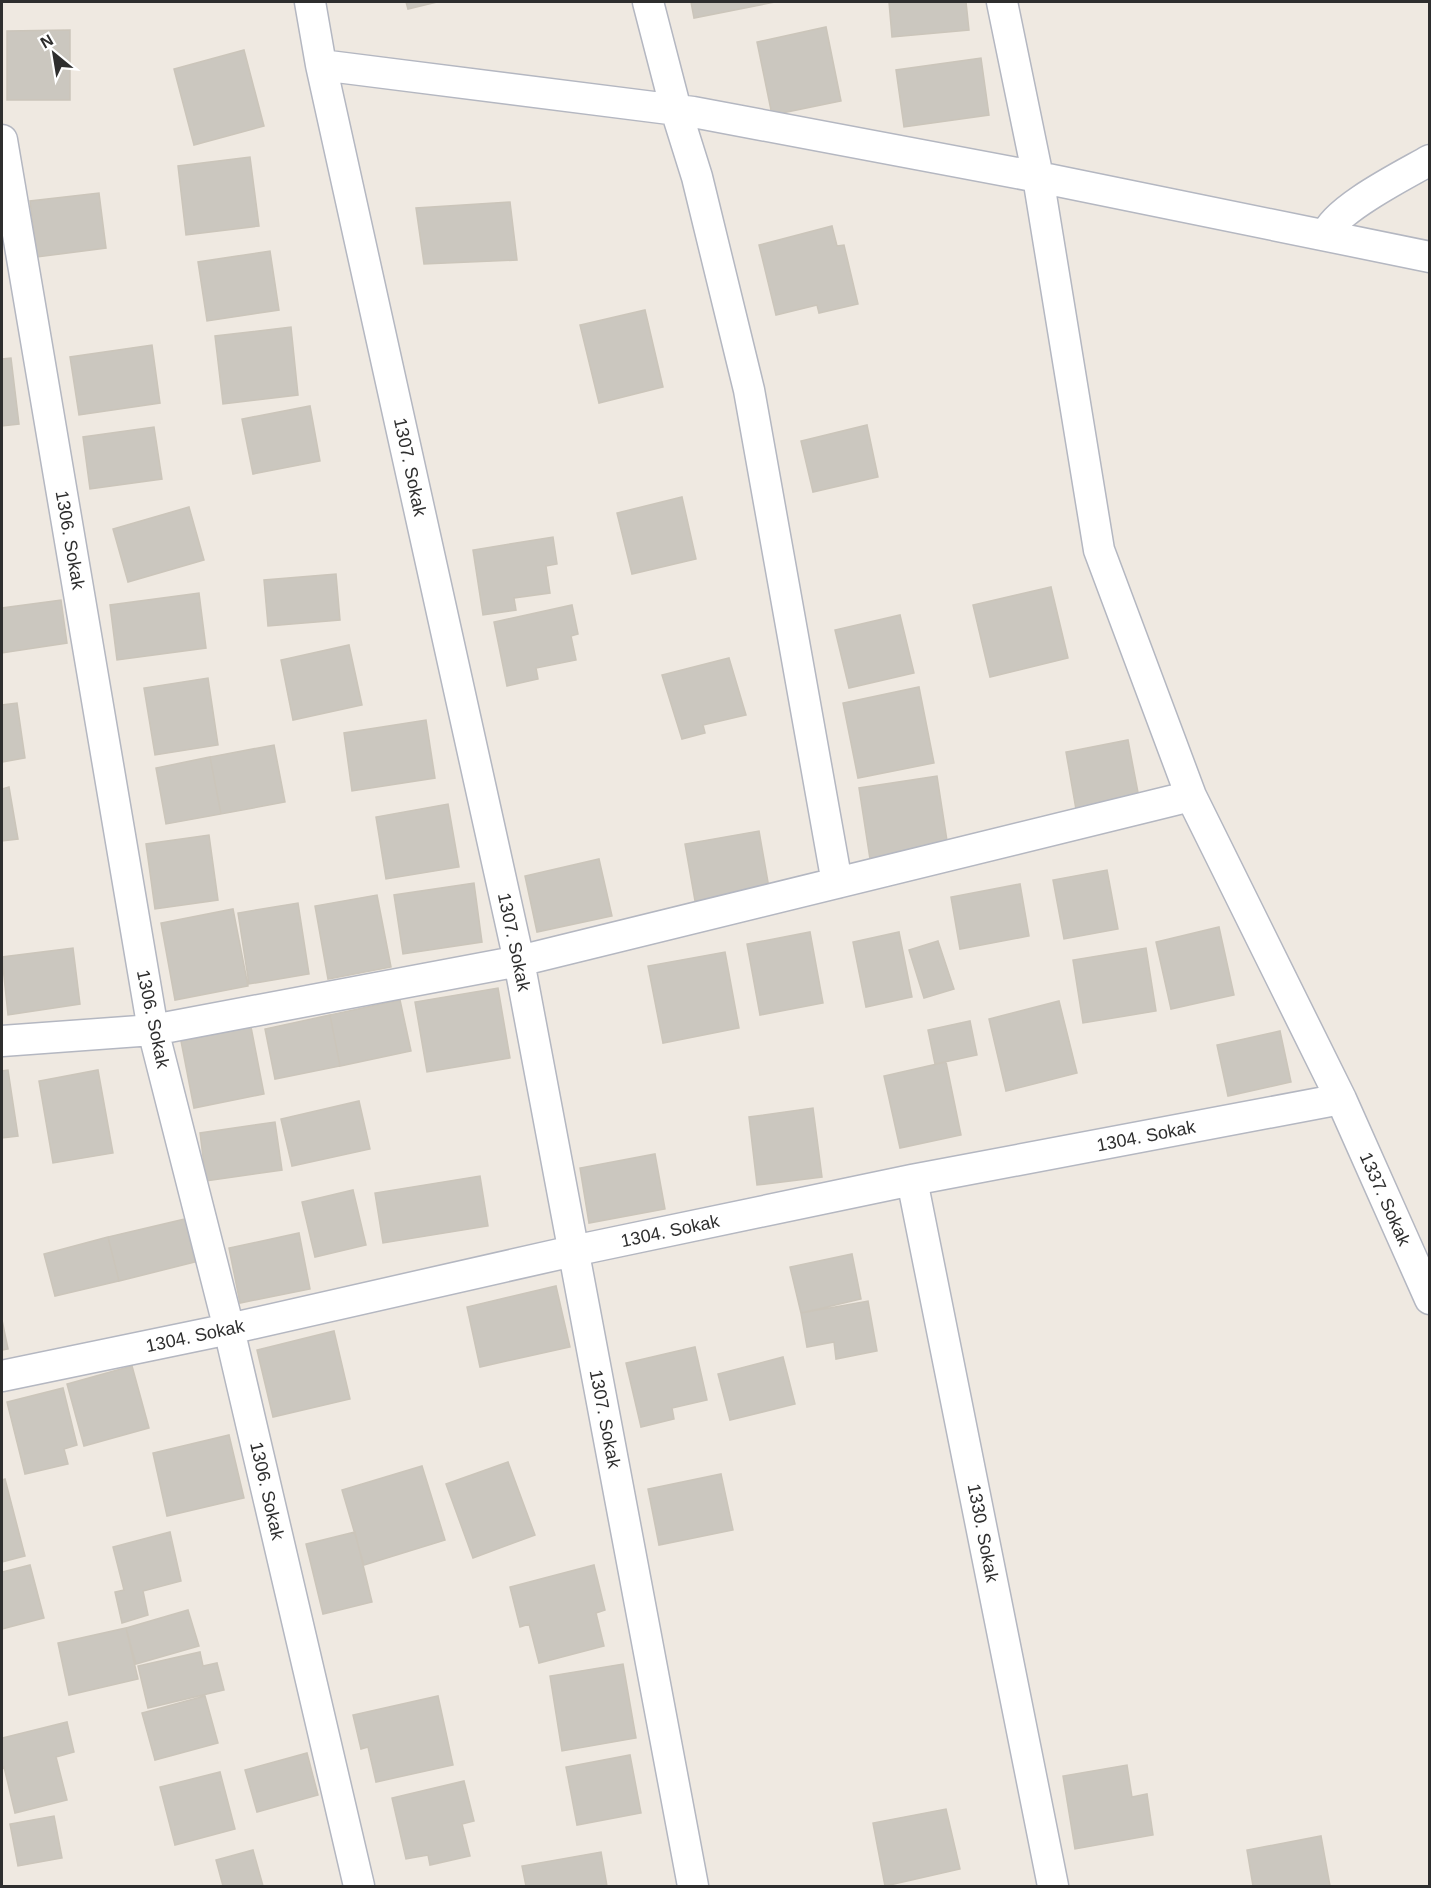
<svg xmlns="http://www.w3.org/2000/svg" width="1431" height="1888" font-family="Arial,sans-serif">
	<rect width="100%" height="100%" fill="#efe9e1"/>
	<path fill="#cbc7bf" stroke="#cbc5ba" stroke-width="1.5" d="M406,2H437L408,9Z
		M691,2H775L694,18Z
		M889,2H966L969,30L892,37Z
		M826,27L841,101L772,115L757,42Z
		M70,30V100H7V31Z
		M244,50L264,126L194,145L174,69Z
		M981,58L989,115L904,127L896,70Z
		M250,157L259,226L186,235L178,166Z
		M99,193L106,248L37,257L30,201Z
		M510,202L517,260L424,264L416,208Z
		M832,226L837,246L844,245L858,304L819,313L817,305L776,315L759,245Z
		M270,251L279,310L207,321L198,262Z
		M645,310L663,387L599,403L580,325Z
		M291,327L298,395L223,404L215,336Z
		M152,345L160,403L79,415L70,357Z
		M11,358L19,424L2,426V359Z
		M310,406L320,461L253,474L242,419Z
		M867,425L878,477L813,492L801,441Z
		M154,427L162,479L90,489L83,437Z
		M682,497L696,559L632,574L617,513Z
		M189,507L204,560L128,582L113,529Z
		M553,537L557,564L546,566L550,593L514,598L516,610L483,615L473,550Z
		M336,574L340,620L268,626L264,580Z
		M1051,587L1068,658L990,677L973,605Z
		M199,593L206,648L117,660L110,605Z
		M61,600L67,643L2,653V608Z
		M572,605L578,634L571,636L576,660L536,668L538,679L507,686L494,622Z
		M900,615L914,673L849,688L835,630Z
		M349,645L362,705L293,720L281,660Z
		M729,658L746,715L703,725L705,733L682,739L662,675Z
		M208,678L218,745L155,755L144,688Z
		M919,687L934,763L858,778L843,703Z
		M17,703L25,758L2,762V705Z
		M426,720L435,778L352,791L344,733Z
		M1128,740L1140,803L1077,815L1066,752Z
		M274,745L285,802L221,814L210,757Z
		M210,757L221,814L166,824L156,768Z
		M937,776L948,847L870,859L859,788Z
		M9,787L18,839L2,841V789Z
		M448,804L459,867L386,879L376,817Z
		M759,831L769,888L695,901L685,844Z
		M209,835L218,900L155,909L146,844Z
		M599,859L612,916L537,932L525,876Z
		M1107,870L1118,929L1064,939L1053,880Z
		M474,883L482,942L403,954L394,895Z
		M1020,884L1029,936L960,949L951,897Z
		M377,895L391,967L328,979L315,906Z
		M298,903L309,974L249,984L238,913Z
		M233,909L248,986L175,1000L161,923Z
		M1219,927L1234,995L1171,1009L1156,942Z
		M810,932L823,1003L760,1015L747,944Z
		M899,932L912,997L866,1007L853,942Z
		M938,941L954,989L924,998L909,950Z
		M73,948L80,1004L8,1015L2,957Z
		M1146,948L1156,1011L1083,1023L1073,960Z
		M725,952L739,1028L663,1043L648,966Z
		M498,988L510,1058L427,1072L415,1002Z
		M400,1000L411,1051L340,1066L330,1015Z
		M1059,1001L1077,1073L1006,1091L989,1019Z
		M330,1015L340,1066L275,1079L265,1029Z
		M970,1021L977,1055L935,1064L928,1030Z
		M251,1027L264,1094L194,1108L181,1041Z
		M1280,1031L1291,1082L1228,1096L1217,1045Z
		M946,1062L961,1135L900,1148L884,1076Z
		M8,1070L18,1136L2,1138V1071Z
		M98,1070L113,1153L53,1163L39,1081Z
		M359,1101L370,1149L292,1166L281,1119Z
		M813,1108L822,1177L757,1185L749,1117Z
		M275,1122L282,1170L206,1181L200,1133Z
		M655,1154L665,1209L589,1223L580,1168Z
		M480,1176L488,1226L383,1243L375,1193Z
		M353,1190L366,1245L315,1257L302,1202Z
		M185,1219L195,1262L119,1281L108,1237Z
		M299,1233L310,1289L240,1303L229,1248Z
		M108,1237L119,1281L55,1296L44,1254Z
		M852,1254L861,1299L801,1313L790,1267Z
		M556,1286L570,1347L480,1367L467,1307Z
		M868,1301L877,1351L836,1359L834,1342L807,1347L801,1313Z
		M2,1320L8,1349L2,1350Z
		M334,1331L350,1399L273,1417L257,1350Z
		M695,1347L707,1400L672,1408L674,1419L641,1427L626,1363Z
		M783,1357L795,1404L730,1420L718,1374Z
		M132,1366L149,1428L84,1446L67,1384Z
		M63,1388L77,1445L64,1449L68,1464L25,1474L7,1402Z
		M229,1435L244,1498L167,1516L153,1453Z
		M508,1462L535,1535L473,1558L446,1484Z
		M422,1466L445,1540L364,1565L342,1490Z
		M721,1474L733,1530L659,1545L648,1489Z
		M5,1479L25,1556L2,1562V1480Z
		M170,1532L181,1581L143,1591L148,1615L122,1623L115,1592L124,1590L113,1547Z
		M355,1532L372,1602L323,1614L306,1544Z
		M30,1565L44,1618L2,1629V1572Z
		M594,1565L605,1610L596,1613L604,1646L539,1663L529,1624L520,1627L510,1587Z
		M188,1610L199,1646L136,1664L126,1628Z
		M126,1628L138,1679L69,1695L58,1643Z
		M200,1652L203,1666L217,1663L224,1690L148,1708L138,1666Z
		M623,1664L636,1738L562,1751L550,1676Z
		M205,1696L218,1743L155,1760L142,1713Z
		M438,1696L453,1765L376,1782L368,1747L361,1749L353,1715Z
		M67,1722L74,1752L56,1757L67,1800L15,1813L4,1767L2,1768V1738Z
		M307,1753L318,1795L257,1812L245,1770Z
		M630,1755L641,1813L577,1825L566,1767Z
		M1127,1765L1132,1797L1147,1794L1153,1835L1075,1849L1063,1776Z
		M220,1772L235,1829L175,1845L160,1787Z
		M464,1781L474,1821L462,1824L470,1856L430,1865L428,1855L406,1859L392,1798Z
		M946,1809L960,1869L885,1886L873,1823Z
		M54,1816L62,1858L18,1866L10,1824Z
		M1321,1836L1330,1886H1253L1247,1850Z
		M253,1850L263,1886H223L216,1860Z
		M601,1852L607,1886H526L522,1866Z"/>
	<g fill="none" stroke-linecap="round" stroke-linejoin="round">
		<g stroke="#b4b7c1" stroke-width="33">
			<path id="street" d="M310,2L321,65L519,961L693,1886
				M648,2L676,110L697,177L749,390L837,883
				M1002,2L1038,177L1099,550L1191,796L1341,1099L1430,1299
				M321,65L693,112L1038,177L1430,257
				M2,140L153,1030L229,1329L359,1886
				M1326,235C1335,209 1404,175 1430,160
				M2,1041L153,1030L519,961L1191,796
				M912,1180L1053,1886
				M2,1376L229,1329L573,1251L912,1180L1341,1099"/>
		</g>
		<use href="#street" stroke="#fff" stroke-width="30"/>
	</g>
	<g text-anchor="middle" stroke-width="6" stroke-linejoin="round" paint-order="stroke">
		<g font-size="18" fill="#2e2e2e" stroke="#fff">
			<text transform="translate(410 467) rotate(78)" y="6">1307. Sokak</text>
			<text transform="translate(70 540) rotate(80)" y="6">1306. Sokak</text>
			<text transform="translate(514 942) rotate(78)" y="6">1307. Sokak</text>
			<text transform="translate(153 1019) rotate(78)" y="6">1306. Sokak</text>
			<text transform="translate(1146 1136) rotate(-11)" y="6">1304. Sokak</text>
			<text transform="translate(1385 1199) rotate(66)" y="6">1337. Sokak</text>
			<text transform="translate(670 1231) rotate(-12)" y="6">1304. Sokak</text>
			<text transform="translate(195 1336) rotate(-12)" y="6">1304. Sokak</text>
			<text transform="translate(605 1419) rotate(79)" y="6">1307. Sokak</text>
			<text transform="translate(267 1491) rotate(77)" y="6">1306. Sokak</text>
			<text transform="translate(983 1533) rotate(79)" y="6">1330. Sokak</text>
		</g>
	</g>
	<rect width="1431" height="1888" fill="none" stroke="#2e2e2e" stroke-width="6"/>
	<g transform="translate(54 54) rotate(330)" stroke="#ffffff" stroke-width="4.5" paint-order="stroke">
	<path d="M0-4.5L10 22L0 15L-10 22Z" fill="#2e2e2e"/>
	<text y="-9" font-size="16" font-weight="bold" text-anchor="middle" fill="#2e2e2e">N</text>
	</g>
</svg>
